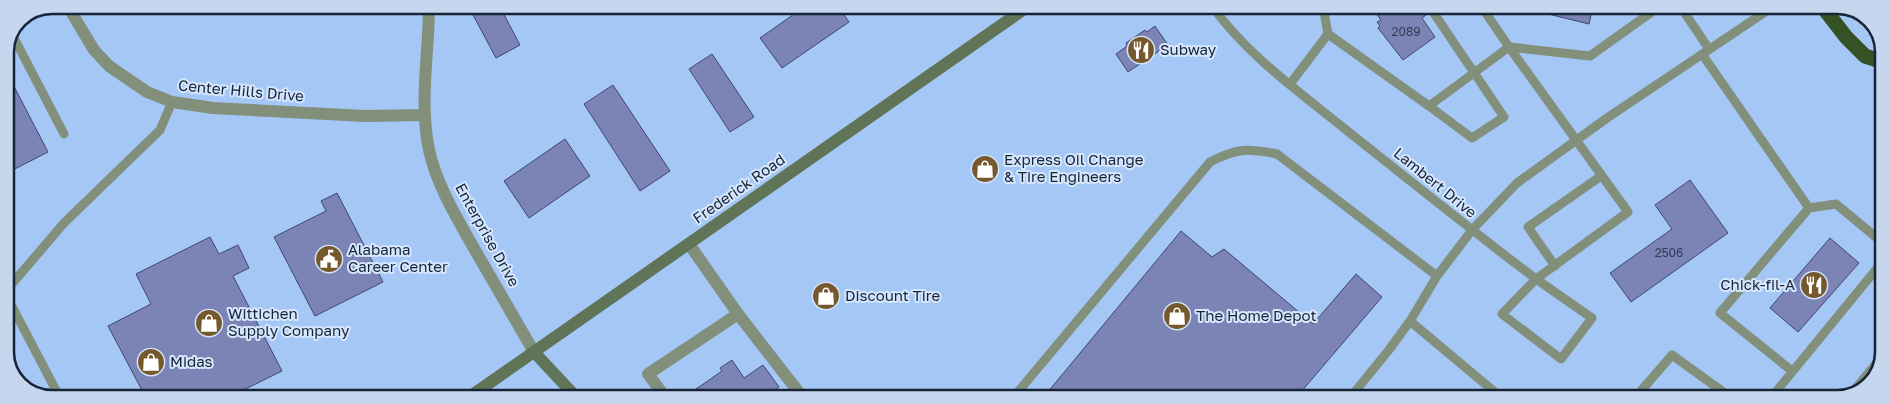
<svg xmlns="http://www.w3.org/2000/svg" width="1889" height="404" font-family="'Golos Text',sans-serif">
	<rect width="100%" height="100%" fill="#a4c7f6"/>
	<path fill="#7b84b5" stroke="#3f4673" d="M487,5H499L520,45L496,58L472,13Z
		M807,5H837L849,22L782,68L760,38Z
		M1371,6H1419L1426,15L1422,18L1435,37L1403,60L1378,28L1380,26L1377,22L1381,20Z
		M1537,6H1593L1589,24L1536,11Z
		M1155,26L1168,45L1128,72L1116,54L1127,46L1126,43L1145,30L1147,32Z
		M712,54L754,117L730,132L689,69Z
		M5,69L48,152L5,174Z
		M613,85L670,171L640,191L584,104Z
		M565,139L590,176L529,218L504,181Z
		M1690,180L1728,233L1631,302L1610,273L1672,229L1655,205Z
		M337,193L383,282L315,316L274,237L326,211L321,201Z
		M1181,231L1212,257L1224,249L1313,324L1356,274L1382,297L1295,399H1042Z
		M210,237L219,254L238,245L249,268L233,276L282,371L227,398H146L108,326L151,304L136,274Z
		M1830,238L1859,263L1798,332L1770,308Z
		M732,360L744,378L763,365L779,387L763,398H702L696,389L722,371L720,368Z"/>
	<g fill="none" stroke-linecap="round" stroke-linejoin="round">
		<path stroke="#818f7b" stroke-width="9" d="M1212,6C1247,55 1298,91 1345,129C1408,179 1471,230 1536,279L1628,212L1509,47L1429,106L1328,34L1323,6
			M1481,6L1509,47L1590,56L1660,6
			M1680,6L1709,49
			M12,34L64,134
			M1702,54L1809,208
			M1290,84L1328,34
			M1429,106L1472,138L1504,117L1429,6
			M1555,266L1528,227L1601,176
			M1536,279L1592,318L1561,359L1502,314Z
			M5,292L64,223L160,130L172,102
			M5,293L60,398
			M1410,321L1503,399
			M1792,371L1720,313L1809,208L1836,204L1883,243
			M1851,394L1883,355
			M1012,399L1210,162C1237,148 1247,148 1277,154L1437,276
			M1349,399L1388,351L1410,321L1437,276L1472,230L1517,183L1607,118L1774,6
			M1634,399L1672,355L1733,399
			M1770,399L1883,261"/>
		<path stroke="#818f7b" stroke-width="12" d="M67,5L94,50L109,66L147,92L172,102L213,108L366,116L425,115
			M429,5C429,53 419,102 429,150C437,186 457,218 475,250C495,284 514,318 534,352
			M689,244L738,314L804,399
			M666,398L648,374L738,314"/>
		<path stroke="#607557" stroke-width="12" d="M534,352L577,398
			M468,398L1030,5"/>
		<path stroke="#355227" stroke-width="15" d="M1822,6L1846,37L1865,56L1884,62"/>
	</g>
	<defs>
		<g id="restaurant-disc" transform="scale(1.4375)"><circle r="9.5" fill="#75582c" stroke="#d5e6ff"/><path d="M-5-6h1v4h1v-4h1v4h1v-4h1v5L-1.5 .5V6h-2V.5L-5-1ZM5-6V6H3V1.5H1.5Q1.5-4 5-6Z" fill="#fff"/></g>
		<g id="shop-disc" transform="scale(1.4375)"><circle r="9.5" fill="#75582c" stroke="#d5e6ff"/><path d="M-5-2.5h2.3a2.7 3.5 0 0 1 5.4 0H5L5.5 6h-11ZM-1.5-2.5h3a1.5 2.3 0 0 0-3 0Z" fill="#fff"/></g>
		<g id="civic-disc" transform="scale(1.4375)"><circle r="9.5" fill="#75582c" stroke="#d5e6ff"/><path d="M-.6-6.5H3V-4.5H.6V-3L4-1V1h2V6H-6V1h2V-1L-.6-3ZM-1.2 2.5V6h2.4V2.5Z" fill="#fff"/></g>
	</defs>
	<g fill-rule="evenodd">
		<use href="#restaurant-disc" x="1141" y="50"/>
		<use href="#shop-disc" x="985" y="169"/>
		<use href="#civic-disc" x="329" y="259"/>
		<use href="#restaurant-disc" x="1814" y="285"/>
		<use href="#shop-disc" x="826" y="296"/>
		<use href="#shop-disc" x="1177" y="316"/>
		<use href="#shop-disc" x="209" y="323"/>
		<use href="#shop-disc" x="151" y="362"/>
	</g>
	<g text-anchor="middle" stroke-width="4" stroke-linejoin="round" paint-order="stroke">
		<g font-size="12" fill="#303c55">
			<text x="1406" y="36">2089</text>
			<text x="1669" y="257">2506</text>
		</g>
		<g font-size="15" fill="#172435" stroke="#d5e6ff" text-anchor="start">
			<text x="1160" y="55">Subway</text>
			<text x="1004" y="165">Express Oil Change<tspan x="1004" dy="17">&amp; Tire Engineers</tspan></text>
			<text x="348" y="255">Alabama<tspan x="348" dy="17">Career Center</tspan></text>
			<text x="1795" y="290" text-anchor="end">Chick-fil-A</text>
			<text x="845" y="301">Discount Tire</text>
			<text x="228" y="319">Wittichen<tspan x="228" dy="17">Supply Company</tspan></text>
			<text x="1196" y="321">The Home Depot</text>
			<text x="170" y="367">Midas</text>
		</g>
		<g font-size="15" fill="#172435" stroke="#d5e6ff">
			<text transform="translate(241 91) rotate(5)" y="5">Center Hills Drive</text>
			<text transform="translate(1435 183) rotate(39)" y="5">Lambert Drive</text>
			<text transform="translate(739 189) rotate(-35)" y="5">Frederick Road</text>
			<text transform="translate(487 235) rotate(61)" y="5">Enterprise Drive</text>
		</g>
	</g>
	<path d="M0 0H1889V404H0ZM52 14H1837A38 38 0 0 1 1875 52V352A38 38 0 0 1 1837 390H52A38 38 0 0 1 14 352V52A38 38 0 0 1 52 14Z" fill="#c6d6ef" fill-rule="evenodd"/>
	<path fill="none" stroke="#172435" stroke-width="2.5" d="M52 14H1837A38 38 0 0 1 1875 52V352A38 38 0 0 1 1837 390H52A38 38 0 0 1 14 352V52A38 38 0 0 1 52 14Z"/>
</svg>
